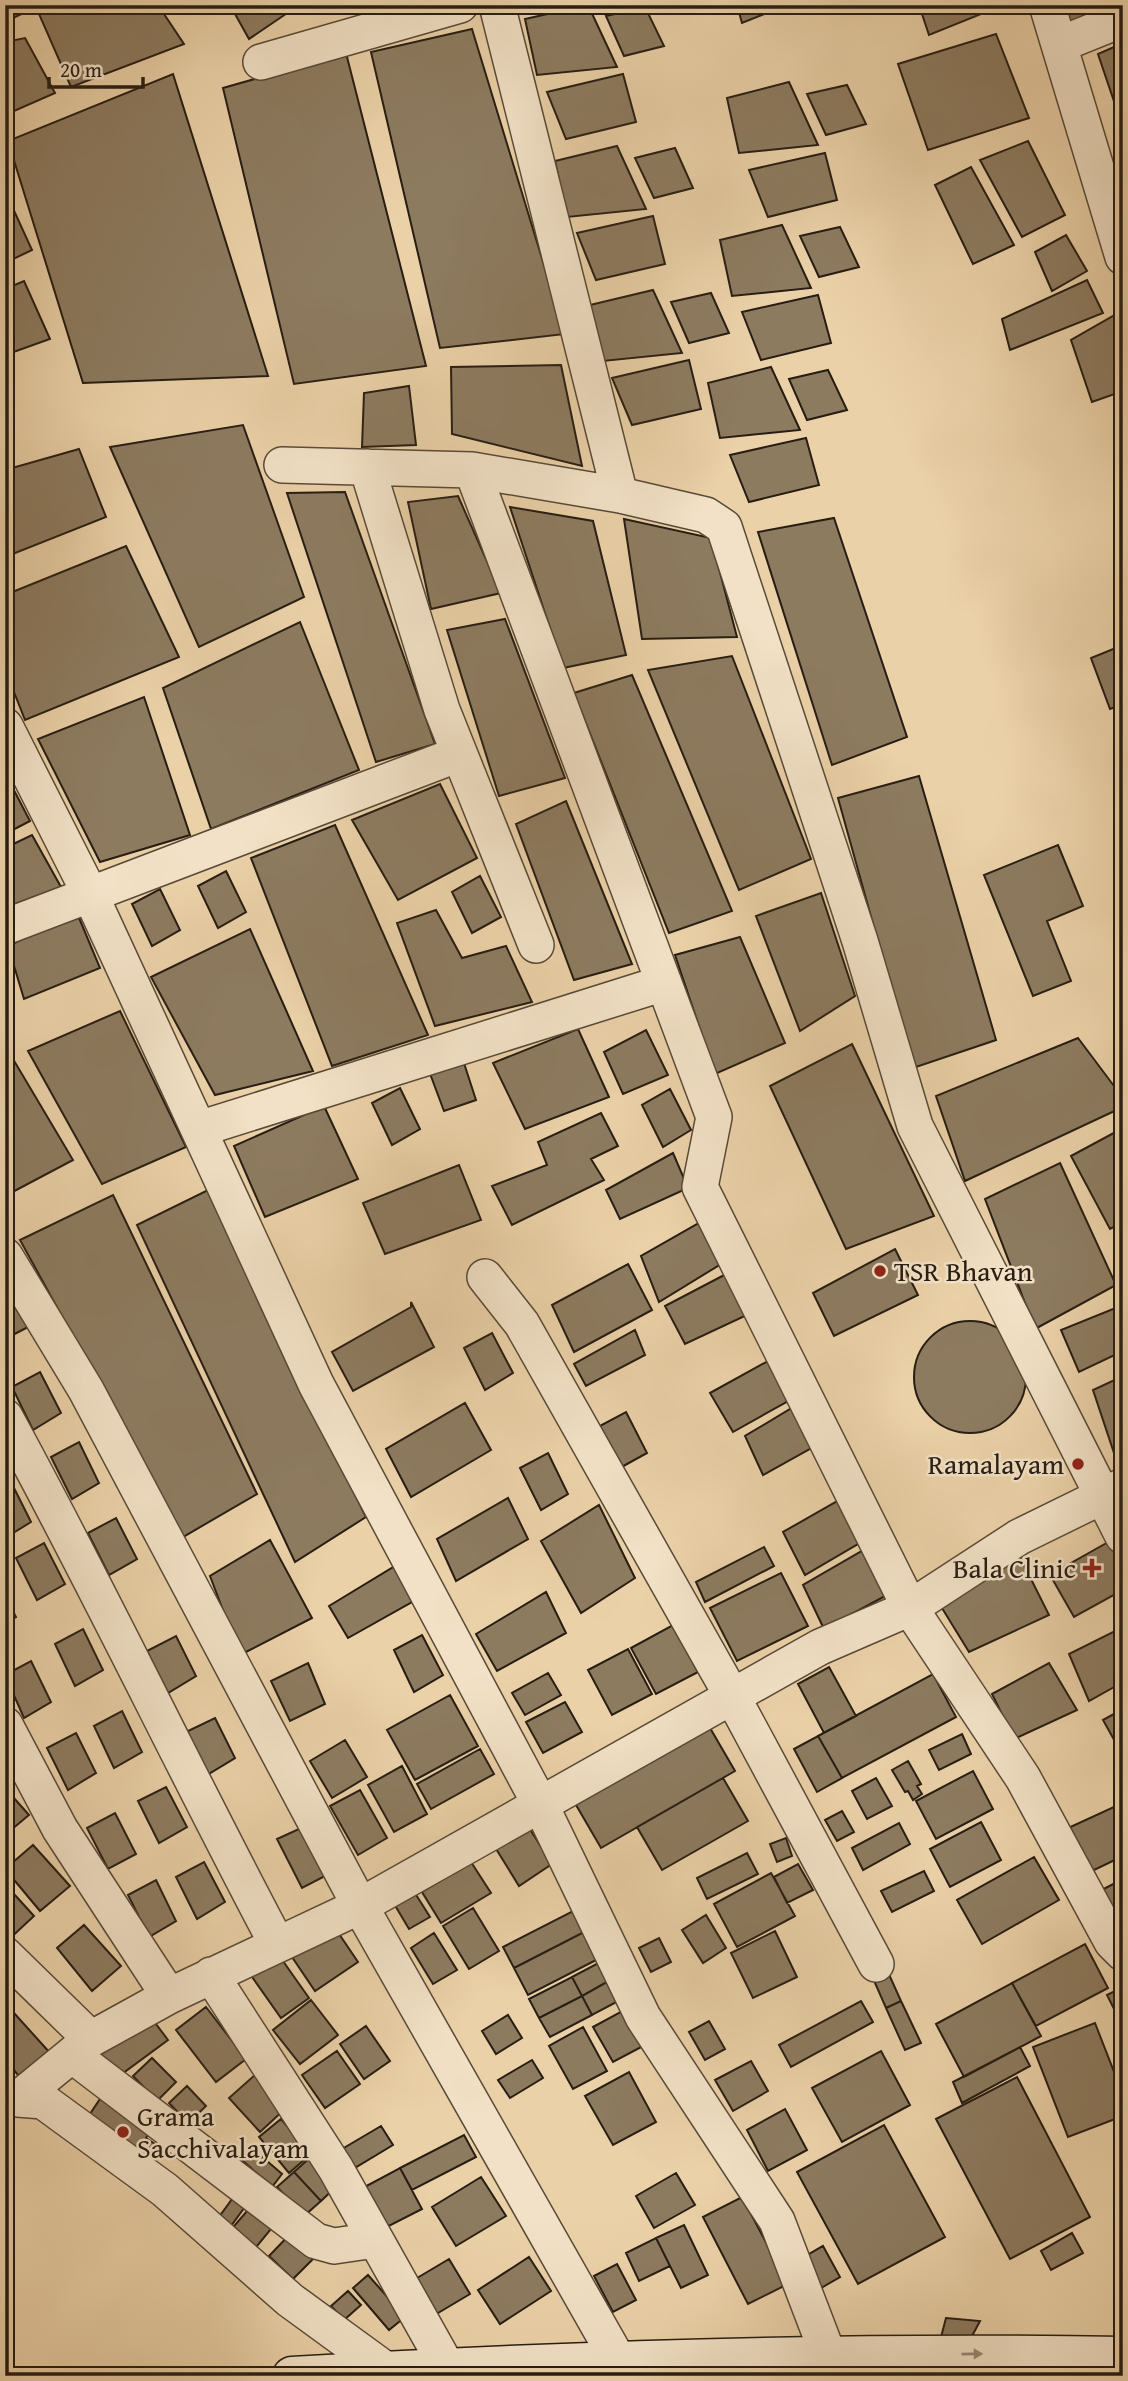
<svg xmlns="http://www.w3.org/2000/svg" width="1128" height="2381" font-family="'Gentium Book Plus',serif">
	<rect width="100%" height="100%" fill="#ebd1a8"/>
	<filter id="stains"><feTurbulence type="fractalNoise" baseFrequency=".00286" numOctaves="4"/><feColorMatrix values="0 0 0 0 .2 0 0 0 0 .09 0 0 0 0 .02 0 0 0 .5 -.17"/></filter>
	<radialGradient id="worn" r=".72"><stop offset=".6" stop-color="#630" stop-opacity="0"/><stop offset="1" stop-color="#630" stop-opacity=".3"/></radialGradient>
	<path fill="#8d7b60" stroke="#271d13" stroke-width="2" d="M5,5H158L184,44L71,87L36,7L5,22Z
		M230,5H299L249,39Z
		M588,5L617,67L537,75L525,19Z
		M737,5H787L742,23Z
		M919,5H983L986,12L929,35Z
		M1063,5H1113L1069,22Z
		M645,7L664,46L624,56L606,16Z
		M472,29L565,334L440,348L371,52Z
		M996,34L1029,118L928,150L898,64Z
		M25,38L55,93L5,115V42Z
		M1123,43V128L1098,54Z
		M346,53L426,366L294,384L223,88Z
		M173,74L268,376L83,383L8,141Z
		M623,74L636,122L566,139L547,92Z
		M789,82L818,145L739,153L727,98Z
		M847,85L866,124L826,135L807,94Z
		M1028,141L1065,215L1022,237L980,160Z
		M617,146L646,209L567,217L555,161Z
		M675,148L693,188L654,198L635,158Z
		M825,153L837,200L768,217L749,170Z
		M971,167L1014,245L973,264L935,185Z
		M5,191L32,250L5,263Z
		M653,216L665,264L596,280L577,233Z
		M782,225L811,288L732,296L720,240Z
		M840,227L859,267L819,277L800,236Z
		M1066,235L1087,271L1052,291L1035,252Z
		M1087,280L1103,313L1010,350L1002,319Z
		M24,281L50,339L5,355V289Z
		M653,290L682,353L603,361L590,305Z
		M711,293L729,333L689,343L671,302Z
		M818,295L831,343L761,360L742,312Z
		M1120,312L1123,391L1092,402L1071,340Z
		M689,360L701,409L632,425L612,378Z
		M561,365L582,466L452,434L451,367Z
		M771,367L800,430L720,438L708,383Z
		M828,370L847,410L807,420L789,379Z
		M409,386L416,445L362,447L364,393Z
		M243,425L304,597L199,647L110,447Z
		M806,438L819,485L749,502L730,455Z
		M79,449L106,517L5,557V470Z
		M345,492L435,744L376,762L287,493Z
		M458,496L501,593L431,609L408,502Z
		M510,507L593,521L626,655L563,668Z
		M834,518L907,737L832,765L758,532Z
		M624,519L711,538L737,637L642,639Z
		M126,546L179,657L25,720L5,669V595Z
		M505,619L565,778L499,796L447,630Z
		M300,622L359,770L211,829L163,688Z
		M1123,645V704L1110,709L1091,658Z
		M732,656L811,859L739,890L648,670Z
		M632,675L732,911L669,933L574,693Z
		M144,697L190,835L100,862L38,739Z
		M5,773L30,821L5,834Z
		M919,776L996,1040L913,1068L838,798Z
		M440,784L477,858L398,900L352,820Z
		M566,801L632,964L574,980L516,824Z
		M335,825L428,1035L332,1066L251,858Z
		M32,835L61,887L5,908V848Z
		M1058,845L1083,906L1047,921L1071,981L1033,996L984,875Z
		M226,871L246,912L218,928L198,886Z
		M480,876L501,917L472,933L452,892Z
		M160,889L180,930L152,946L132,904Z
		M821,893L855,996L800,1031L756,916Z
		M436,910L462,958L506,946L532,1002L435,1026L397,923Z
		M77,913L100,968L24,999L8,946Z
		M250,929L313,1071L215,1095L151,977Z
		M740,937L785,1043L715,1074L675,955Z
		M120,1011L186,1147L102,1184L28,1051Z
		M578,1029L609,1097L525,1129L493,1063Z
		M646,1030L668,1075L623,1094L604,1052Z
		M1078,1038L1123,1098V1107L965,1181L936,1096Z
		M852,1044L934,1216L846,1249L770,1086Z
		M13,1059L73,1160L5,1196V1063Z
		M463,1060L476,1100L444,1111L429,1071Z
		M400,1088L420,1129L392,1145L372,1103Z
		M670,1089L691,1130L663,1147L642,1105Z
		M324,1106L358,1179L265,1217L234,1146Z
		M601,1113L618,1146L591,1159L604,1180L512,1225L492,1186L547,1165L538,1142Z
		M1123,1128V1222L1110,1229L1071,1156Z
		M673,1153L688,1188L620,1219L606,1190Z
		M1060,1163L1116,1285L1035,1329L985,1199Z
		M459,1165L481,1220L385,1254L363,1203Z
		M208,1190L366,1517L295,1562L137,1225Z
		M113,1195L257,1494L183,1537L20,1240Z
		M706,1219L726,1261L659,1302L641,1256Z
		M895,1249L918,1295L834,1336L813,1293Z
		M628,1264L652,1310L574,1352L552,1305Z
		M730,1272L749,1314L685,1344L665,1306Z
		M5,1292L28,1327L5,1339Z
		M411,1302L434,1347L353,1391L332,1352L411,1307Z
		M1123,1305V1351L1079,1372L1061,1330Z
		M914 1377a56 56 0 1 1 112 0a56 56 0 1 1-112 0Z
		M635,1330L645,1355L586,1386L574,1364Z
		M492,1333L513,1373L485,1390L464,1348Z
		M768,1361L790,1400L733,1432L710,1393Z
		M40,1372L61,1413L33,1430L12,1387Z
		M1123,1376V1455L1116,1459L1093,1390Z
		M465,1403L491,1450L411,1497L386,1449Z
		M795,1406L815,1446L763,1475L745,1436Z
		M626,1412L647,1453L618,1469L598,1427Z
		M79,1442L99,1483L72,1499L51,1457Z
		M548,1453L568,1494L541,1510L520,1468Z
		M11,1482L31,1522L5,1538V1485Z
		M508,1498L528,1539L456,1581L437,1539Z
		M841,1499L863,1541L805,1575L783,1532Z
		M599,1505L635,1578L581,1613L541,1541Z
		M116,1518L137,1559L109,1575L88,1533Z
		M270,1540L312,1618L240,1655L210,1576Z
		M1110,1541L1123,1564V1590L1074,1617L1050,1575Z
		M44,1543L65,1584L37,1600L16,1558Z
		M764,1547L774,1566L705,1602L696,1582Z
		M867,1548L889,1594L824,1629L803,1585Z
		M1020,1557L1049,1615L969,1652L937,1600Z
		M395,1566L412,1602L348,1638L329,1606Z
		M781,1573L808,1626L737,1661L710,1608Z
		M546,1592L566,1633L497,1671L476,1634Z
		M5,1595L16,1617L5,1623Z
		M673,1625L698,1672L656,1694L631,1648Z
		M1123,1627V1682L1089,1701L1069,1654Z
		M83,1629L103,1670L75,1686L55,1644Z
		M422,1635L443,1675L414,1692L394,1650Z
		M176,1636L196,1676L168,1693L147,1651Z
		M628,1649L652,1694L612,1715L588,1670Z
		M31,1661L51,1702L24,1718L5,1675Z
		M308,1663L325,1704L290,1721L271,1681Z
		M1049,1663L1077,1710L1014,1739L992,1694Z
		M829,1667L856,1716L824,1733L798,1684Z
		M548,1673L561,1695L525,1715L512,1693Z
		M933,1674L956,1717L842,1778L818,1736Z
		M450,1695L478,1746L415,1780L387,1730Z
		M565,1702L582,1732L543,1753L526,1722Z
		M1123,1709V1756L1103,1720Z
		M122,1711L142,1752L114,1768L94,1726Z
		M215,1718L235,1758L207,1775L186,1732Z
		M706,1721L735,1771L601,1848L572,1798Z
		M76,1733L96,1773L68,1790L47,1748Z
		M962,1734L971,1754L939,1770L929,1750Z
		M818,1736L842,1778L817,1792L794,1749Z
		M345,1740L367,1777L332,1798L310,1761Z
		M480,1749L494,1774L431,1809L417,1784Z
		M908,1761L921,1784L917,1786L922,1794L913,1800L908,1791L905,1792L892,1770Z
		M402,1766L427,1814L394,1832L368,1785Z
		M973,1771L993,1809L936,1839L916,1801Z
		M723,1778L748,1821L662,1870L637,1827Z
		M876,1778L892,1806L867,1819L852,1791Z
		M166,1787L187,1827L159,1843L138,1801Z
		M5,1788L29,1815L5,1835Z
		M360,1790L387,1838L358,1855L330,1806Z
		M1116,1806L1123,1819V1856L1088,1873L1066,1829Z
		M842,1811L854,1832L837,1841L825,1820Z
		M115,1813L136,1854L108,1869L87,1828Z
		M981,1822L1001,1860L950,1887L930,1849Z
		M526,1823L552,1864L519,1886L493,1844Z
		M899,1823L910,1844L863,1870L852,1848Z
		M301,1828L325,1876L302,1888L277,1839Z
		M786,1838L792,1856L777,1862L770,1844Z
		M33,1845L70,1886L40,1911L5,1869Z
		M747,1853L758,1874L707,1899L697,1878Z
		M1034,1857L1059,1900L982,1944L957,1900Z
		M204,1862L225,1902L197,1919L176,1877Z
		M471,1862L491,1893L441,1923L422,1892Z
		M798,1864L813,1890L787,1903L774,1877Z
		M924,1871L934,1891L892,1912L881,1891Z
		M771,1873L795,1916L737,1947L714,1904Z
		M1123,1879V1908L1105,1917L1094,1894Z
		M156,1880L176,1921L149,1937L128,1895Z
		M413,1890L430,1917L409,1929L393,1902Z
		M14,1894L34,1916L5,1943V1901Z
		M473,1908L499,1951L469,1969L443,1926Z
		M577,1909L588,1930L514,1968L503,1947Z
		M706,1915L726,1948L703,1963L682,1930Z
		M84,1925L121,1966L92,1991L57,1948Z
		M333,1925L358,1962L315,1991L290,1954Z
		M588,1930L602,1957L528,1995L514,1968Z
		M775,1931L797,1977L753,1998L731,1953Z
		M434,1933L457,1970L433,1984L411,1948Z
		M659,1938L671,1962L651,1972L639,1948Z
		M1085,1944L1108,1988L1036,2026L1012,1983Z
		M278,1954L309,1998L281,2018L250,1974Z
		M604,1960L614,1978L582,1996L572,1977Z
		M5,1962L25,1983L8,1995L5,1992Z
		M887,1970L901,2001L886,2008L872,1976Z
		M572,1977L582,1996L539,2018L529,1999Z
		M614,1978L624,1998L592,2015L582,1996Z
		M1012,1983L1041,2036L964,2077L936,2024Z
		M1123,1987V2005L1114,2009L1107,1995Z
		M582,1996L592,2015L550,2037L539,2018Z
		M311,2000L338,2035L300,2064L273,2030Z
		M861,2001L873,2022L791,2067L779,2045Z
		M901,2001L921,2043L905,2050L886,2008Z
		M206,2007L246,2059L216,2082L176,2030Z
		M626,2009L645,2045L613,2062L593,2027Z
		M14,2013L51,2054L22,2080L5,2059V2021Z
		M508,2015L522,2038L496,2054L482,2031Z
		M150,2016L168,2040L115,2079L97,2055Z
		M709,2021L725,2049L705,2060L689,2032Z
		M1095,2023L1123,2095V2116L1068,2137L1033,2047Z
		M366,2026L390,2061L364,2079L340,2044Z
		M583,2027L607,2071L573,2089L549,2046Z
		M1020,2047L1030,2066L962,2103L953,2082Z
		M337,2051L360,2084L325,2108L302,2075Z
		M881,2051L910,2105L842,2142L812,2088Z
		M152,2058L176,2082L157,2101L133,2076Z
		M532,2060L543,2078L510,2098L498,2080Z
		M751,2061L768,2091L733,2111L715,2080Z
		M629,2072L656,2122L613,2145L585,2096Z
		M256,2074L286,2108L260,2132L229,2098Z
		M1017,2077L1090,2217L1010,2259L936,2119Z
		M187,2086L206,2106L188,2123L169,2103Z
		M104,2093L153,2127L146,2138L161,2148L151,2162L84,2123Z
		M785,2109L807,2150L768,2171L747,2130Z
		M281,2119L311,2154L289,2173L259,2137Z
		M884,2125L945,2237L858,2284L797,2172Z
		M381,2126L393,2145L353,2169L342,2149Z
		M464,2135L476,2157L412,2190L400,2168Z
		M252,2148L282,2174L272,2187L242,2160Z
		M313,2155L340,2183L321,2201L294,2172Z
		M400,2168L422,2209L381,2230L359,2190Z
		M294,2172L321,2201L304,2216L277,2187Z
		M676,2173L695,2205L654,2228L636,2196Z
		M481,2177L506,2216L456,2246L432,2207Z
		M238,2191L250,2200L228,2230L216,2221Z
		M742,2197L788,2284L748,2304L703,2217Z
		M248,2210L271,2229L252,2252L228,2233Z
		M684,2225L708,2275L681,2288L656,2238Z
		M295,2229L319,2253L293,2279L269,2256Z
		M1072,2233L1083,2253L1051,2270L1041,2251Z
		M656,2238L670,2266L639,2281L626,2253Z
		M823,2246L840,2277L821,2288L804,2257Z
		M529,2257L551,2291L500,2324L478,2290Z
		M449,2259L470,2294L428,2319L407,2284Z
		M617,2264L636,2300L613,2312L594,2276Z
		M368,2275L405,2317L389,2330L353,2288Z
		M348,2291L361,2305L344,2320L331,2306Z
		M946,2318L980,2321L971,2338L941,2337Z"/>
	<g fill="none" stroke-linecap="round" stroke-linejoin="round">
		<g stroke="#584a38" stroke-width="38">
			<path id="street" d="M497,5L620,495
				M1047,5L1123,257
				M1061,44L1123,19
				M261,62L460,5
				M282,465L472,470L620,495L706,515L724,527L860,941L915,1126L1123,1536
				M367,467L442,710L536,945
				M472,470L714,1117L700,1187L910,1608L1023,1778L1112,1942L1123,1953
				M5,726L90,894L316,1384L541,1806L643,2017L777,2221L829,2357
				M5,927L459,754
				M199,1129L664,983
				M5,1256L86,1390L360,1906L618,2360
				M485,1277L522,1324L732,1696L876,1964
				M5,1417C100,1591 184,1769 277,1944
				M5,1725L60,1829L169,1996
				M5,1955L91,2039
				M211,1975L336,2169L447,2367
				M72,2055L316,2241L334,2246L375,2240
				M386,2370L290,2300L165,2190L43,2101L18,2099L91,2039L169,1996L360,1906L820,1647L910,1608L1019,1537L1123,1486"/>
		</g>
		<g stroke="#271d13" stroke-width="41">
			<path id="secondary" d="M292,2376C569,2360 846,2351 1123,2356"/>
		</g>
		<use href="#street" stroke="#f2e1c6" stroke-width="35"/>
		<use href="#secondary" stroke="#f2e1c6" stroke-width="38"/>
	</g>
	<defs><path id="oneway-solid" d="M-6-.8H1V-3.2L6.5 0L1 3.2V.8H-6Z" transform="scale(1.75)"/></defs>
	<use fill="#978975" href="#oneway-solid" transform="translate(972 2354) rotate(-1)"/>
	<g fill="#8f2418" stroke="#f2e1c6" stroke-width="2.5">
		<circle cx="880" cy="1271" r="7"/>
		<circle cx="1078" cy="1464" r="7"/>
		<path d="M1088.5 1557.5h7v7h7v7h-7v7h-7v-7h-7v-7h7z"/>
		<circle cx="123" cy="2132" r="7"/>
	</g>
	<g text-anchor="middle" stroke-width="5" stroke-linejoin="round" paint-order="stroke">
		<g font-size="28" fill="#271d13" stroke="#f2e1c6" text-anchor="start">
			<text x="894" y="1281">TSR Bhavan</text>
			<text x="1064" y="1474" text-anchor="end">Ramalayam</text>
			<text x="1076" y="1578" text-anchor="end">Bala Clinic</text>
			<text x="137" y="2126">Grama<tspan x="137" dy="32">Sacchivalayam</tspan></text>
		</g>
	</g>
	<rect width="1128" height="2381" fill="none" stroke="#ebd1a8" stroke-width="28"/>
	<rect x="7" y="7" width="1114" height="2367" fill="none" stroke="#271d13" stroke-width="3.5"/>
	<rect x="14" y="14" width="1100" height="2353" fill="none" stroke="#271d13" stroke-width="2"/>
	<path d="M49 77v10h94v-10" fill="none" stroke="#271d13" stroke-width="3.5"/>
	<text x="60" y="77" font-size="21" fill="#271d13" stroke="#f2e1c6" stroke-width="5" paint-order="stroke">20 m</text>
	<rect width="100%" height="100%" filter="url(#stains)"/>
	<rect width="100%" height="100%" fill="url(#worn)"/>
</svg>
